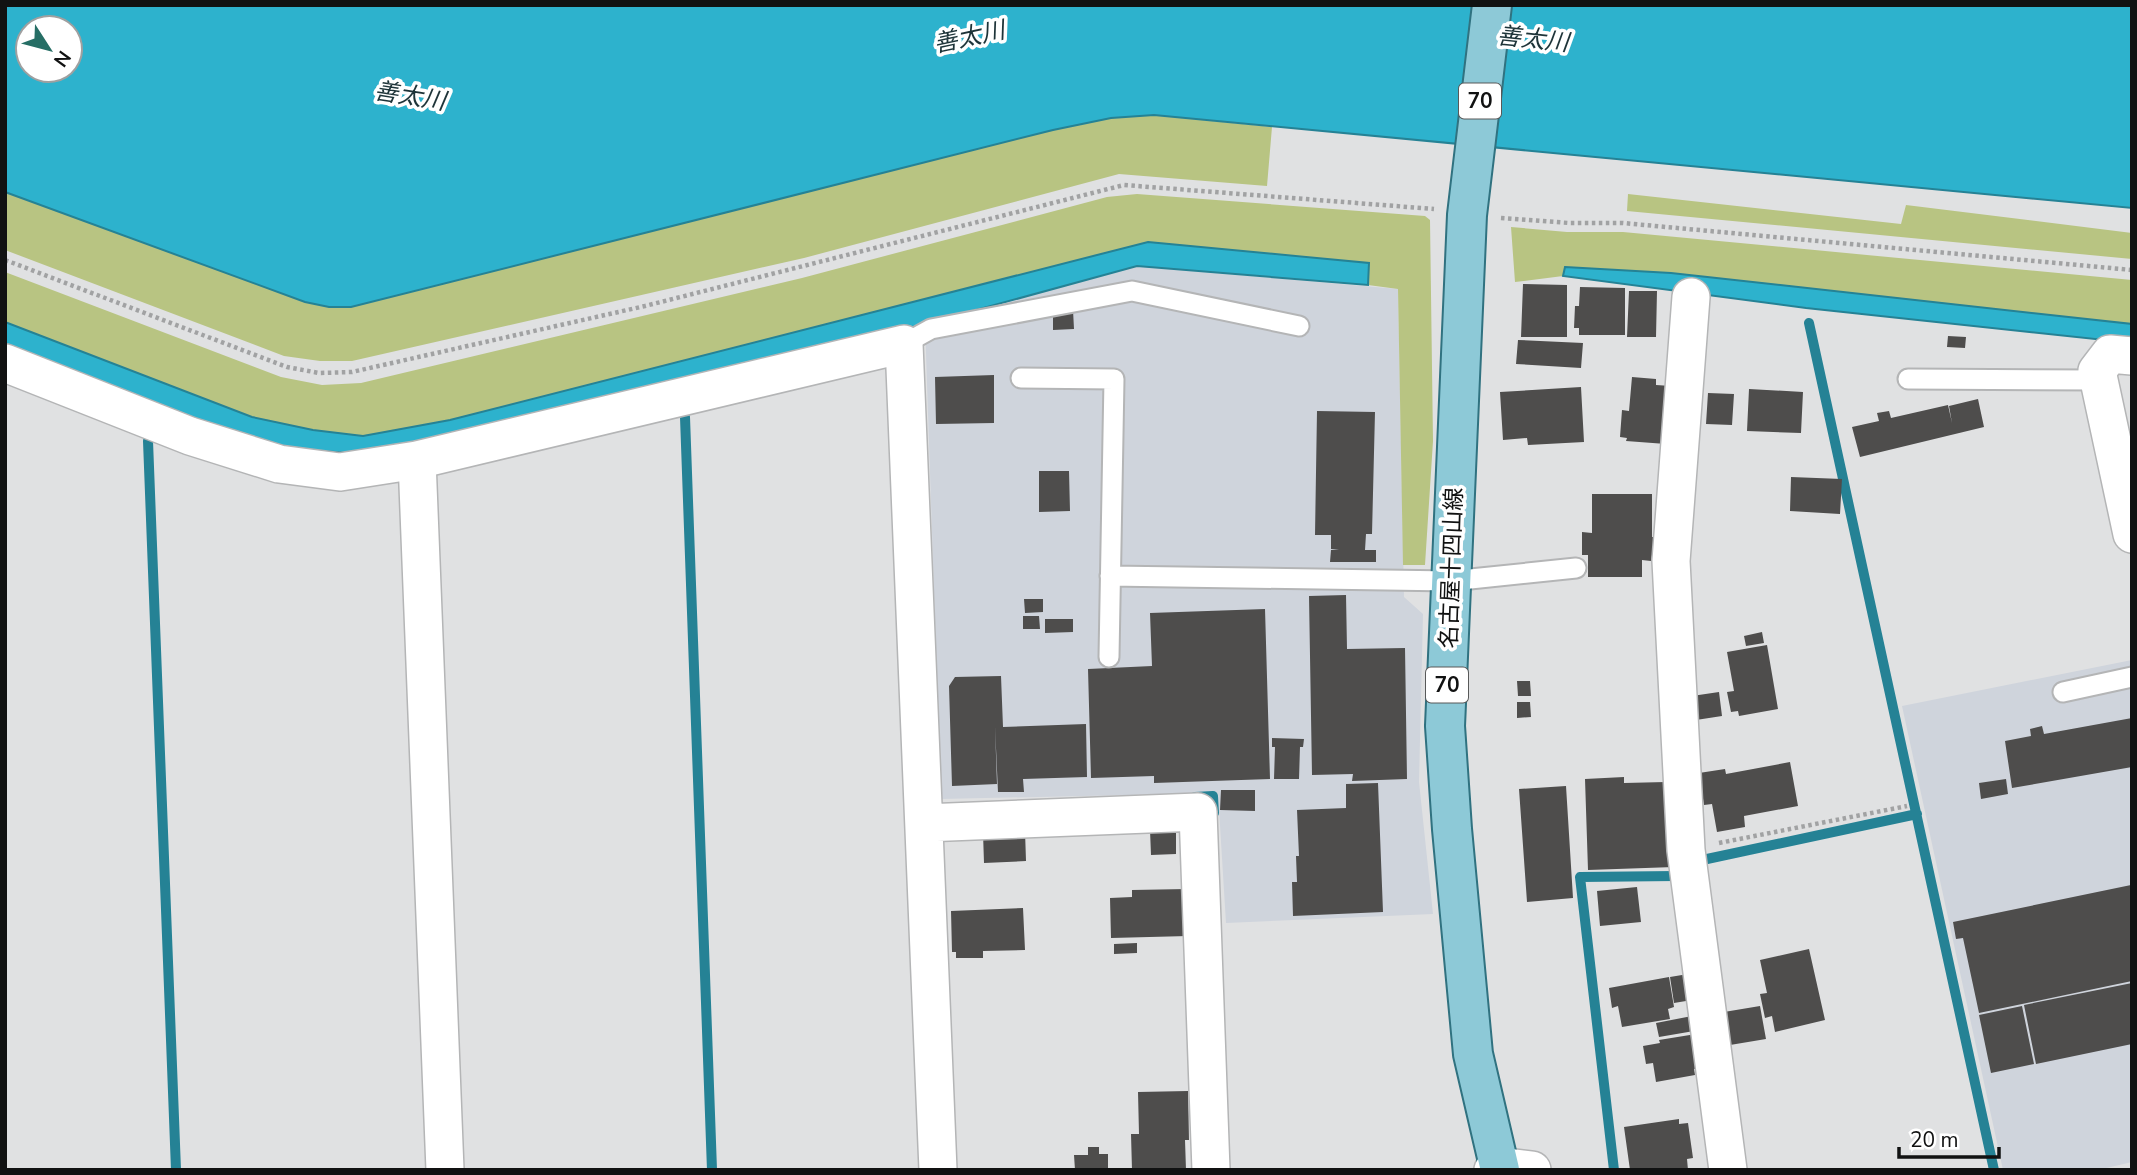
<svg xmlns="http://www.w3.org/2000/svg" width="2137" height="1175" font-family="'Nunito Sans','Noto Sans JP',sans-serif">
	<rect width="100%" height="100%" fill="#e0e1e2"/>
	<path fill="#cfd4dc" d="M1137,266L1398,289L1404,597L1423,614L1419,782L1433,914L1226,923L1218,793L941,799L925,324Z
		M2132,660V1162L2098,1170H2003L1902,706Z"/>
	<path fill="#b8c482" d="M1154,115L1272,127L1267,186L1119,174L804,258L352,361H320L284,356L5,250V192L305,302L329,307H351L1053,130L1111,118Z
		M1137,194L1425,216L1430,220L1433,441L1425,565H1403L1398,289L1368,285V263L1148,242L450,420L362,436L313,430L252,417L5,322V272L281,377L322,385L361,383L802,278L1107,197Z
		M1628,194L1901,224L1906,205L2132,233V259L1627,211Z
		M1511,227L1567,232H1623L2132,280V324L1671,273L1565,267L1563,276L1515,282Z"/>
	<path fill="#2db2cd" stroke="#258295" stroke-width="2" fill-rule="evenodd" d="M5,5H2132V208L1154,115L1111,118L1053,130L351,307H329L305,302L5,192ZM28,28H70V70H28Z
		M1148,242L1369,263L1368,285L1137,266L925,324L433,441L351,453L289,449L227,434L5,345V322L252,417L313,430L363,436L450,420Z
		M1565,267L1671,273L2132,324V343L1806,308L1563,276Z"/>
	<g fill="none" stroke-linecap="round" stroke-linejoin="round">
		<path stroke="#258295" stroke-width="10" d="M1809,323L1994,1170
			M685,417L712,1170
			M148,441L176,1170
			M1195,797L1213,796L1214,813
			M1707,859L1917,814
			M1614,1170L1580,877L1676,876"/>
	</g>
	<path fill="#4e4d4c" d="M1523,284L1567,285V337H1521Z
		M1580,287L1625,288V335H1579V328H1574L1575,306H1579Z
		M1629,291H1657L1656,337H1627Z
		M1053,310H1073L1074,329L1053,330Z
		M1948,336L1966,337L1965,348L1947,347Z
		M1518,340L1583,343L1581,368L1516,364Z
		M994,375V423L936,424L935,377Z
		M1632,377L1656,379V385L1671,386L1666,444L1626,441L1627,438L1620,437L1622,410L1629,411Z
		M1581,387L1584,442L1528,445L1527,438L1503,440L1500,392Z
		M1749,389L1803,392L1801,433L1747,431Z
		M1708,393L1734,394L1732,425L1706,424Z
		M1978,399L1984,427L1860,457L1852,427L1879,421L1877,413L1889,411L1891,418L1948,405L1952,423L1949,406Z
		M1317,411L1375,412L1372,534H1366L1365,550H1376V562H1330L1331,550H1339L1331,549V535H1315Z
		M1039,471H1069L1070,511L1039,512Z
		M1791,477L1842,479L1840,514L1790,511Z
		M1592,494H1652V537H1659V555H1652L1651,561L1642,560V577H1588V555H1582V532L1592,533Z
		M1346,595L1347,649L1405,648L1407,779L1352,781L1353,774L1312,775L1309,596Z
		M1024,599H1043V612L1025,613Z
		M1265,609L1270,779L1154,783V776L1091,778L1088,669L1152,666L1150,613Z
		M1023,616H1039L1040,629H1023Z
		M1045,619H1073V632L1045,633Z
		M1762,632L1764,643L1746,646L1744,636Z
		M1767,645L1778,709L1739,716L1738,711L1731,712L1727,692L1734,691L1727,652Z
		M1001,676L1003,727L1086,724L1087,777L1023,779L1024,792H998L995,726L997,784L952,786L949,686L955,677Z
		M1517,681H1530L1531,696H1518Z
		M1719,692L1722,716L1696,720L1692,696Z
		M1517,702H1530L1531,717L1517,718Z
		M2132,718V767L2012,788L2005,741L2031,736L2030,729L2042,726L2044,734Z
		M1272,738L1304,739L1303,747H1300L1299,779H1274L1275,747H1272Z
		M1790,762L1798,806L1744,816L1745,827L1717,832L1712,804L1704,805L1699,773L1725,769L1726,774Z
		M1624,777V783L1666,782L1674,867L1588,870L1585,779Z
		M2006,779L2008,794L1981,799L1979,783Z
		M1378,783L1383,912L1293,916L1292,882H1297L1296,856H1299L1297,810L1346,808V784Z
		M1566,786L1573,898L1527,902L1519,789Z
		M1221,790H1255V811L1220,810Z
		M1176,829V854L1151,855L1150,830Z
		M1025,831L1026,861L984,863L983,833Z
		M2131,885L2132,981L1979,1013L1963,938L1956,939L1953,922Z
		M1637,887L1641,922L1600,926L1597,891Z
		M1187,889L1188,936L1111,938L1110,898L1132,897V890Z
		M1023,908L1025,950L983,951V958H956V952H952L951,911Z
		M1137,943V953L1114,954V944Z
		M1809,949L1825,1020L1775,1032L1772,1016L1765,1018L1760,994L1767,993L1760,960Z
		M1688,974L1692,1000L1674,1003L1670,977Z
		M1669,977L1674,1007L1668,1009L1670,1019L1622,1027L1618,1006L1612,1008L1609,988Z
		M2132,983V1044L2036,1064L2024,1005Z
		M1760,1006L1766,1039L1730,1045L1724,1012Z
		M2022,1006L2034,1064L1991,1073L1979,1015Z
		M1692,1016L1694,1031L1659,1037L1656,1023Z
		M1696,1034L1701,1068L1694,1069L1695,1075L1656,1082L1653,1063L1646,1064L1643,1046L1660,1043L1659,1040Z
		M1188,1091L1189,1140H1185L1186,1170H1132L1131,1134H1139L1138,1092Z
		M1679,1119V1124L1688,1123L1693,1158L1687,1159L1688,1170H1630L1624,1127Z
		M1088,1147H1099V1154H1108V1170H1075L1074,1155H1088Z"/>
	<g fill="none" stroke-linecap="round" stroke-linejoin="round">
		<g stroke="#b4b5b6" stroke-width="23">
			<path id="lane" d="M904,344L931,329L1132,291L1299,326
				M1021,378L1114,379L1109,657
				M1908,379L2098,380
				M1110,576L1451,581L1576,568
				M2063,692L2132,677"/>
		</g>
		<g stroke="#b4b5b6" stroke-width="40">
			<path id="street" d="M1691,297L1671,561L1686,850L1728,1170
				M2132,356L2110,354L2097,371L2132,534
				M5,363L190,436L279,464L340,472L417,460L904,344L938,1170
				M417,460L445,1170
				M924,823L1198,812L1211,1170
				M1493,1170L1499,1166L1532,1170"/>
		</g>
		<g stroke="#307280" stroke-width="42">
			<path id="primary" d="M1492,5L1467,215L1445,726L1452,829L1473,1054L1500,1170"/>
		</g>
		<path stroke="#a1a2a3" stroke-width="4.5" stroke-dasharray="3.5 3.5" stroke-linecap="butt" d="M1501,218L1569,223H1623L2132,270
			M5,260L287,367L319,373L352,372L645,306L1124,185L1434,209
			M1719,843L1907,806"/>
		<use href="#lane" stroke="#fff" stroke-width="19"/>
		<use href="#street" stroke="#fff" stroke-width="37"/>
		<use href="#primary" stroke="#8dc9d7" stroke-width="38"/>
	</g>
	<g text-anchor="middle" stroke-width="7" stroke-linejoin="round" paint-order="stroke">
		<g fill="#fff" stroke="#585959" stroke-width="2">
			<rect x="1459" y="83.5" width="42" height="35" rx="5"/>
			<rect x="1426" y="667.5" width="42" height="35" rx="5"/>
		</g>
		<g font-size="21" font-weight="bold" fill="#111212">
			<text x="1480" y="108">70</text>
			<text x="1447" y="692">70</text>
		</g>
		<g font-size="23" fill="#111212" stroke="#fff">
			<text transform="translate(1451 568) rotate(-88)" y="8">名古屋十四山線</text>
		</g>
		<g font-size="24" font-style="italic" fill="#1e3439" stroke="#fff">
			<text transform="translate(969 37) rotate(-12)" y="8">善太川</text>
			<text transform="translate(1533 39) rotate(6)" y="8">善太川</text>
			<text transform="translate(410 96) rotate(9)" y="8">善太川</text>
		</g>
	</g>
	<rect width="2137" height="1175" fill="none" stroke="#111212" stroke-width="14"/>
	<g transform="translate(49 49) rotate(126)"><circle r="33" fill="#ffffff" stroke="#a0a0a0" stroke-width="2"/>
	<path d="M0-5L12 26L0 18L-12 26Z" fill="#266e65"/>
	<text y="-10" font-size="19" font-weight="bold" text-anchor="middle" fill="#111212">N</text>
	</g>
	<path d="M1899 1147v10h100v-10" fill="none" stroke="#111212" stroke-width="3.5"/>
	<text x="1910" y="1147" font-size="21" fill="#111212" stroke="#ffffff" stroke-width="5" paint-order="stroke">20 m</text>
</svg>
